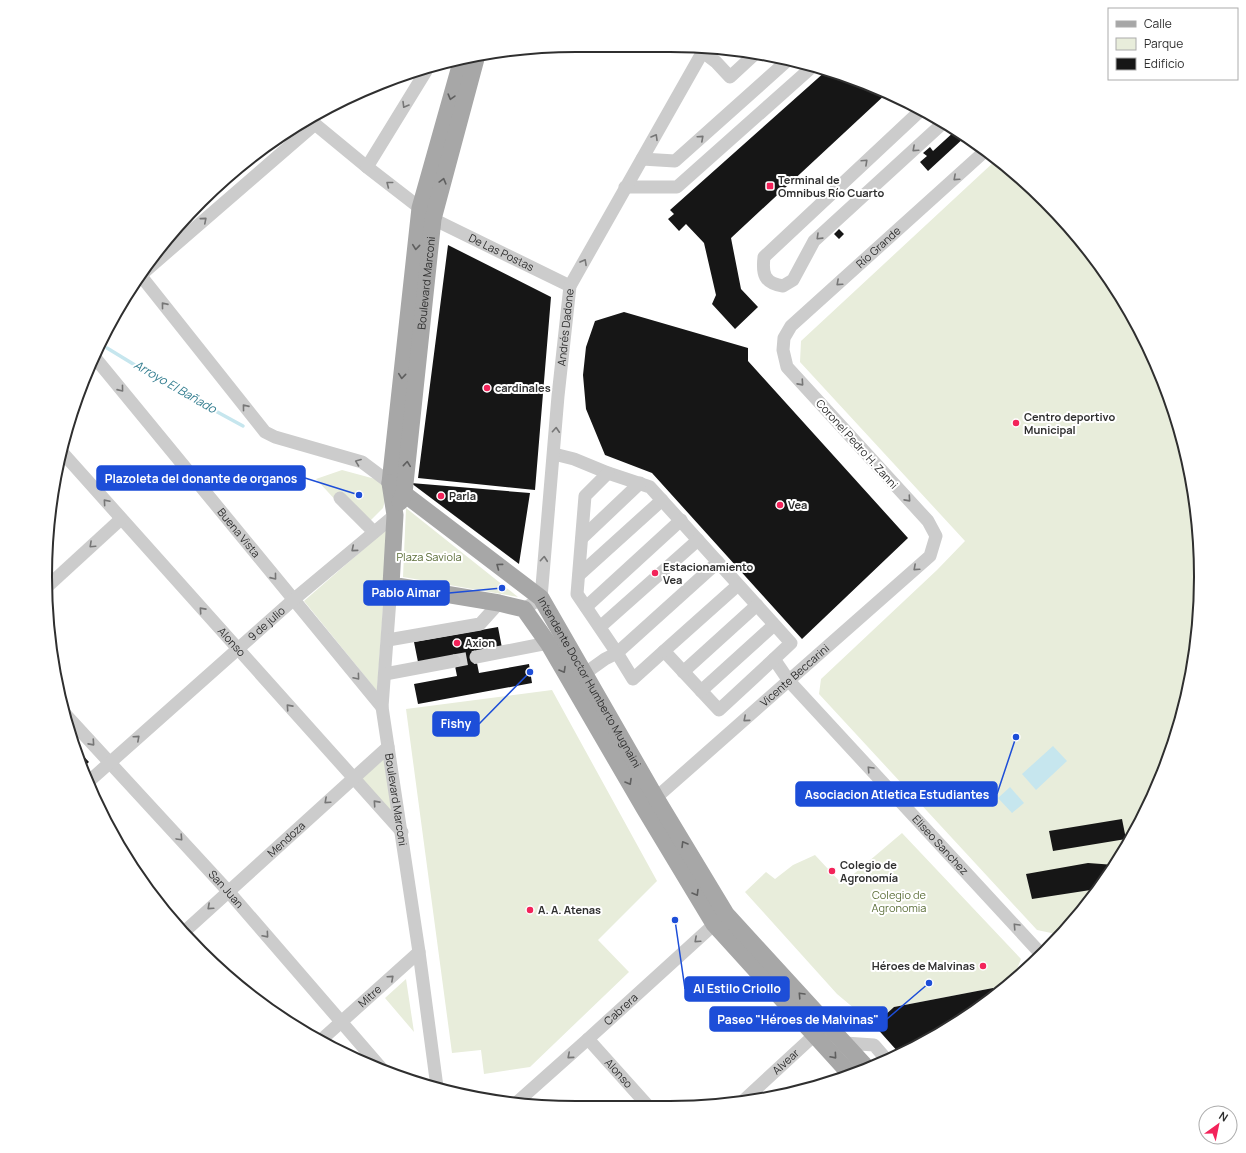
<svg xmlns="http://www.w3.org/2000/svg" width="1246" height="1153" font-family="Manrope,sans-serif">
	<rect width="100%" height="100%" fill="#fff"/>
	<path fill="#e8eddb" d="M996,160L1045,201L1112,281L1161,373L1191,473L1201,577L1191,680L1160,780L1111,872L1065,929L1056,934L1037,930L819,694L821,679L937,570L965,541L800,362L801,341Z
		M342,470L390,483L383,508L362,529L316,479Z
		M406,508L518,597L403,577Z
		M389,527L377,691L304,601Z
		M552,690L657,881L598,940L629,972L530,1067L484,1074L481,1050L452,1053L406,709Z
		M385,756L395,821L359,779Z
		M902,833L1021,959L1013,979L1001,989L993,988L894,1007L874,1025L837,994L745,892L766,872L775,879L793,865L815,855L842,884Z
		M406,979L414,1032L385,998Z"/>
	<path fill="#c6e6ee" d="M1053,746L1067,761L1036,790L1022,774Z
		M1010,787L1024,803L1012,813L998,798Z"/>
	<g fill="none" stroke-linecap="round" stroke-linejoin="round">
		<path stroke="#c6e6ee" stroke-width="3.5" d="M107,348L166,384L243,426"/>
	</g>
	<path fill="#161616" d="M826,71L873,86L887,93L731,238L741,289L758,307L735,329L712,304L716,295L704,243L686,224L679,231L668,219L674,214L670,210Z
		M956,130L966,136L928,171L920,162L927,156L923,153L930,147L933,151Z
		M839,229L844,234L839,239L834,234Z
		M448,245L551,297L535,490L418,478Z
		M624,312L748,348V361L908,538L802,639L652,473L605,455L586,409L583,375L586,347L595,321Z
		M411,483L530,493L519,564Z
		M498,627L502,648L475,653L479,673L529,664L532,683L418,704L414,684L457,676L453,656L418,662L414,642Z
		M76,748L89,762L82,768Z
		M1122,819L1126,839L1053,851L1049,831Z
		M1088,863L1115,865L1111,872L1097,889L1032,899L1026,874Z
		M993,988L994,995L965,1019L899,1053L874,1025L894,1007Z"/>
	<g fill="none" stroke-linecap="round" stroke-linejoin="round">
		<path stroke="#d5d5d5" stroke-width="13" stroke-dasharray="13 6" stroke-linecap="butt" d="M454,661L476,657"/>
		<g stroke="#ccc" stroke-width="13">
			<path d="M703,52L716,62L730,77L756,53"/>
			<path d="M920,111L764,257C762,274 764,283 783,286L793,280L814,241L943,123"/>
			<path d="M310,120L367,167L420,208"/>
			<path d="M642,159L675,161L788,60"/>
			<path d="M367,167L426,71"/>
			<path d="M625,187H677L812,67"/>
			<path id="s1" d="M433,219L570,286"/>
			<path d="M143,273L315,124"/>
			<path d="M141,276L265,432L275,437L362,462L390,483"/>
			<path id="s2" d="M96,359L382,707"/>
			<path id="s3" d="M61,451L402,832"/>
			<path id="s4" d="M554,454L574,459L608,473L650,487L791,643L774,659L789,681L1042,955"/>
			<path d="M608,473L585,496L577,594L617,653L633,679L664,651L719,710L774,659"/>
			<path d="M340,498L374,532"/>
			<path d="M582,538L640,483"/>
			<path d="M579,575L662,500"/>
			<path d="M49,585L121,519"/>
			<path id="s5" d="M391,585L382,707L419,952L437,1087"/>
			<path d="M586,607L681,520"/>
			<path id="s6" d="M524,609L541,598L558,396L570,286L706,46"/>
			<path d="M600,627L698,540"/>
			<path d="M388,640L480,624L499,603"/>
			<path d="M664,651L738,585"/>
			<path d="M476,657L548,643"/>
			<path d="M683,672L757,605"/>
			<path d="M385,674L454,661"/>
			<path d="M584,674L605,659L617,653L718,562"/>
			<path d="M701,691L774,625"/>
			<path id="s7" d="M65,714L228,891L382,1069"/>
			<path id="s8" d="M87,783L293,600L395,515"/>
			<path id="s9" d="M650,803L930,556L936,536L928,521L787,367L783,350L784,338L791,326L985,151"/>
			<path id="s10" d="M184,932L388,747"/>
			<path id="s11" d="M588,1039L649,1107"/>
			<path id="s12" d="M320,1041L419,952"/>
			<path d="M845,1043L874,1045L887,1060"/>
			<path id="s13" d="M743,1101L821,1029"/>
			<path id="s14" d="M515,1104L588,1039L720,919"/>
		</g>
		<g stroke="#a7a7a7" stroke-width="17">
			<path d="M462,59L420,208L390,483L395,515L391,585L499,603L524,609L548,643L644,808L714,924L850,1074"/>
			<path id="s15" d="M390,483L541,598L656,798L726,914L868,1069"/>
			<path id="s16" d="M400,502L404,493L433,219L477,55"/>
		</g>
	</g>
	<defs><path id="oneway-chevron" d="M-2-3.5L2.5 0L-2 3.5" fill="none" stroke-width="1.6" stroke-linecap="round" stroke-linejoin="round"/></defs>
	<g stroke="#5f5f5f">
		<use href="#oneway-chevron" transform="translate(451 97) rotate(106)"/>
		<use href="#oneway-chevron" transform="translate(443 181) rotate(-75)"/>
		<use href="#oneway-chevron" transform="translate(416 247) rotate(96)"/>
		<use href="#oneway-chevron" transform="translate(402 376) rotate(96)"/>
		<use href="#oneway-chevron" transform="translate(407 464) rotate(-84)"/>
		<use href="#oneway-chevron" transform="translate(499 566) rotate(-143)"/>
		<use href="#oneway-chevron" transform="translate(563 670) rotate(60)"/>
		<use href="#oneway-chevron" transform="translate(629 782) rotate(60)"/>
		<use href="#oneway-chevron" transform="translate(684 844) rotate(-121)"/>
		<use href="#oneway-chevron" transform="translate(696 893) rotate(59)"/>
		<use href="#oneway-chevron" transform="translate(801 995) rotate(-133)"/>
		<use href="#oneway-chevron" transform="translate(834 1056) rotate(49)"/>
	</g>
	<g stroke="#767676">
		<use href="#oneway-chevron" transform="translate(405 105) rotate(121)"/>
		<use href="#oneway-chevron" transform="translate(655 137) rotate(-60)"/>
		<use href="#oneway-chevron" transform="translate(701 138) rotate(-42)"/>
		<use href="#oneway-chevron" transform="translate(915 149) rotate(138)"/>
		<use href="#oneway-chevron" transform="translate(865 162) rotate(-43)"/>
		<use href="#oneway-chevron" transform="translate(956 178) rotate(138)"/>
		<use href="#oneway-chevron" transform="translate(389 184) rotate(-142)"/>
		<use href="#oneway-chevron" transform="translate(204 220) rotate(-41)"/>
		<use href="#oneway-chevron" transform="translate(819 237) rotate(136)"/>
		<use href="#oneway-chevron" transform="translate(584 262) rotate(-61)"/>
		<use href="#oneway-chevron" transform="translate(839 283) rotate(138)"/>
		<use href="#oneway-chevron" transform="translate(164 305) rotate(-129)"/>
		<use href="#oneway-chevron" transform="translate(801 383) rotate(48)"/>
		<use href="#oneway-chevron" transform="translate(121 389) rotate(51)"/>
		<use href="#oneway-chevron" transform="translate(245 407) rotate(-129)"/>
		<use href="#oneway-chevron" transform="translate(556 430) rotate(-86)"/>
		<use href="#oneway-chevron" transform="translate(358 462) rotate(-159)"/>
		<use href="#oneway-chevron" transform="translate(908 499) rotate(48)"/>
		<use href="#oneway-chevron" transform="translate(106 502) rotate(-131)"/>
		<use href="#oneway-chevron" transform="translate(92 545) rotate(137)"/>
		<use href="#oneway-chevron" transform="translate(354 549) rotate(140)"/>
		<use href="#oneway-chevron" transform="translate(544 559) rotate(-85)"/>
		<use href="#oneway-chevron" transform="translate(916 568) rotate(138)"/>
		<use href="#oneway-chevron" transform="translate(274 577) rotate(51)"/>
		<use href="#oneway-chevron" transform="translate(202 610) rotate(-132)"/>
		<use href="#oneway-chevron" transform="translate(357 677) rotate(50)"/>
		<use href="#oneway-chevron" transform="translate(289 707) rotate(-132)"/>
		<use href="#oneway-chevron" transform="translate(746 719) rotate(139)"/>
		<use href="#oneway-chevron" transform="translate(137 738) rotate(-42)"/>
		<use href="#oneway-chevron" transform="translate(92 743) rotate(48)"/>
		<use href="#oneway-chevron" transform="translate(870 769) rotate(-133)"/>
		<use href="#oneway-chevron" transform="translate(327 801) rotate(138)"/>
		<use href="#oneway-chevron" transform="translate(376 803) rotate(-132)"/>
		<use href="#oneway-chevron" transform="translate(180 838) rotate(47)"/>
		<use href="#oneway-chevron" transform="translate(210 907) rotate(138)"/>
		<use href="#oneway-chevron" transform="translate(1016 926) rotate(-133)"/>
		<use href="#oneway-chevron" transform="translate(266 935) rotate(49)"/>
		<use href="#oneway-chevron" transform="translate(697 940) rotate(138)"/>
		<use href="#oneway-chevron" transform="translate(391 978) rotate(-42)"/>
		<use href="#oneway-chevron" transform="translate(570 1056) rotate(139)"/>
	</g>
	<g fill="#f3235a" stroke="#fff" stroke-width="1.5">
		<rect x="766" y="182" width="8" height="8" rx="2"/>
		<circle cx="487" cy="388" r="4"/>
		<circle cx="1016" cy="423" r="4"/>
		<circle cx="441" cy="496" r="4"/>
		<circle cx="780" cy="505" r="4"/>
		<circle cx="655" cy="573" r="4"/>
		<circle cx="457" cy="643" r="4"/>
		<circle cx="832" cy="871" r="4"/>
		<circle cx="530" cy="910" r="4"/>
		<circle cx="983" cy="966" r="4"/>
	</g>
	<g text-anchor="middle" stroke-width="4" stroke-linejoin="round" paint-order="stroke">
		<g font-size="11" font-weight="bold" fill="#2f2f2f" stroke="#fff" text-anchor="start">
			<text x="778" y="184">Terminal de<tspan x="778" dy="13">Omnibus Río Cuarto</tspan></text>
			<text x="495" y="392">cardinales</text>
			<text x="1024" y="421">Centro deportivo<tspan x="1024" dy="13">Municipal</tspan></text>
			<text x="449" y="500">Parla</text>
			<text x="788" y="509">Vea</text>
			<text x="663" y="571">Estacionamiento<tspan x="663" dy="13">Vea</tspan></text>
			<text x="465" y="647">Axion</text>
			<text x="840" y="869">Colegio de<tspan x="840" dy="13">Agronomía</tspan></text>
			<text x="538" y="914">A. A. Atenas</text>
			<text x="975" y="970" text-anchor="end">Héroes de Malvinas</text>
		</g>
		<g font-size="11" fill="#2f2f2f" stroke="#fff">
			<text dy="4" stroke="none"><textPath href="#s9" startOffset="781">Río Grande</textPath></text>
			<text dy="4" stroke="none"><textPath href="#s1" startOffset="76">De Las Postas</textPath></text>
			<text dy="4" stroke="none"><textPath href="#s16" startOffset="221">Boulevard Marconi</textPath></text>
			<text dy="4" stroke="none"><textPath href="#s6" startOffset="292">Andrés Dadone</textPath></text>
			<text transform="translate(857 444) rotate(48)" y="4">Coronel Pedro H. Zanni</text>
			<text dy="4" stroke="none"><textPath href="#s2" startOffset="225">Buena Vista</textPath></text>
			<text dy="4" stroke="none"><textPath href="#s8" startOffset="240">9 de julio</textPath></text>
			<text dy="4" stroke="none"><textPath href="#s3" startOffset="256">Alonso</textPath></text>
			<text dy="4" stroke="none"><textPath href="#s9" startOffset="193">Vicente Beccarini</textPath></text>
			<text dy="4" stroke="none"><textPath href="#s15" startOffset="287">Intendente Doctor Humberto Mugnaini</textPath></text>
			<text dy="4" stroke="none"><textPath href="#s5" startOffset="216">Boulevard Marconi</textPath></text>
			<text dy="4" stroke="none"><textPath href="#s10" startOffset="138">Mendoza</textPath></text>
			<text dy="4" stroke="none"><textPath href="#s4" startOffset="585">Eliseo Sanchez</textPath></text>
			<text dy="4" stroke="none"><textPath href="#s7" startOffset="238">San Juan</textPath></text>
			<text dy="4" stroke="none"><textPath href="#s12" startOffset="67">Mitre</textPath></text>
			<text dy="4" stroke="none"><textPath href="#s14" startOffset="142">Cabrera</textPath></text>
			<text dy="4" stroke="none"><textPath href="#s13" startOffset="58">Alvear</textPath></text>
			<text dy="4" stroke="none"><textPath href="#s11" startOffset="46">Alonso</textPath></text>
		</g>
		<g font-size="11" fill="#5b6e38" stroke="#fff">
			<text x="429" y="561">Plaza Saviola</text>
			<text x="899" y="899">Colegio de<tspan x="899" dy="13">Agronomia</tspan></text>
		</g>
		<g font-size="12" font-style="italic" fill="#347e90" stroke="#fff">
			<text transform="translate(175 387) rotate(30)" y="4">Arroyo El Bañado</text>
		</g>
	</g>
	<path d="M0 0H1246V1153H0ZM576 52H670A524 524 0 0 1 1194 576V577A524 524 0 0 1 670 1101H576A524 524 0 0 1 52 577V576A524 524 0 0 1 576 52Z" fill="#fff" fill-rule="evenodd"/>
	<path fill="none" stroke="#2f2f2f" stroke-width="2" d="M576 52H670A524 524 0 0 1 1194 576V577A524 524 0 0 1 670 1101H576A524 524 0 0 1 52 577V576A524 524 0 0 1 576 52Z"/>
	<path fill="none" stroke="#1d4ed8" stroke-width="1.5" d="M359 495L305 478M502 588L449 593M530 672L479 724M1016 737L997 794M675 920L685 989M929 983L887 1019"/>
	<g fill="#1d4ed8" stroke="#fff" stroke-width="1.5">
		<circle cx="359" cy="495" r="4"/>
		<circle cx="502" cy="588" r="4"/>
		<circle cx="530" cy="672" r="4"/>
		<circle cx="1016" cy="737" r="4"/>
		<circle cx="675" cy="920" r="4"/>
		<circle cx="929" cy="983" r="4"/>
	</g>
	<g fill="#1d4ed8" stroke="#1d4ed8" stroke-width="1.5">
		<rect x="97" y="466" width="208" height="24" rx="4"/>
		<rect x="364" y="581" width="85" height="24" rx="4"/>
		<rect x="433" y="712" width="46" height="24" rx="4"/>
		<rect x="796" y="782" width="201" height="24" rx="4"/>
		<rect x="685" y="977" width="104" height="24" rx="4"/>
		<rect x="710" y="1007" width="177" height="24" rx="4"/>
	</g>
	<g font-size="12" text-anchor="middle" font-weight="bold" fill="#fff">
		<text x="201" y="483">Plazoleta del donante de organos</text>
		<text x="406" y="597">Pablo Aimar</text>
		<text x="456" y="728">Fishy</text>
		<text x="897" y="799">Asociacion Atletica Estudiantes</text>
		<text x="737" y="993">Al Estilo Criollo</text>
		<text x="798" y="1024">Paseo "Héroes de Malvinas"</text>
	</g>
	<rect x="1108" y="8" width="130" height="72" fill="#ffffff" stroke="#acacac"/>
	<rect x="1116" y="21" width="20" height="6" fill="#a7a7a7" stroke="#acacac"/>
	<text x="1144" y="28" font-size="12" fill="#2f2f2f">Calle</text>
	<rect x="1116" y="38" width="20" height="12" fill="#e8eddb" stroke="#acacac"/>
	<text x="1144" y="48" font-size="12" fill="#2f2f2f">Parque</text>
	<rect x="1116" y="58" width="20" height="12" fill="#161616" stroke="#acacac"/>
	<text x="1144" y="68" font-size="12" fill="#2f2f2f">Edificio</text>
	<g transform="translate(1218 1125) rotate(33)"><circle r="19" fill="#ffffff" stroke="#acacac"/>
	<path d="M0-3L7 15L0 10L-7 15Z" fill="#f3235a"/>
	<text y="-6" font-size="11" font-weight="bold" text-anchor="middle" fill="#2f2f2f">N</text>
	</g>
</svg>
